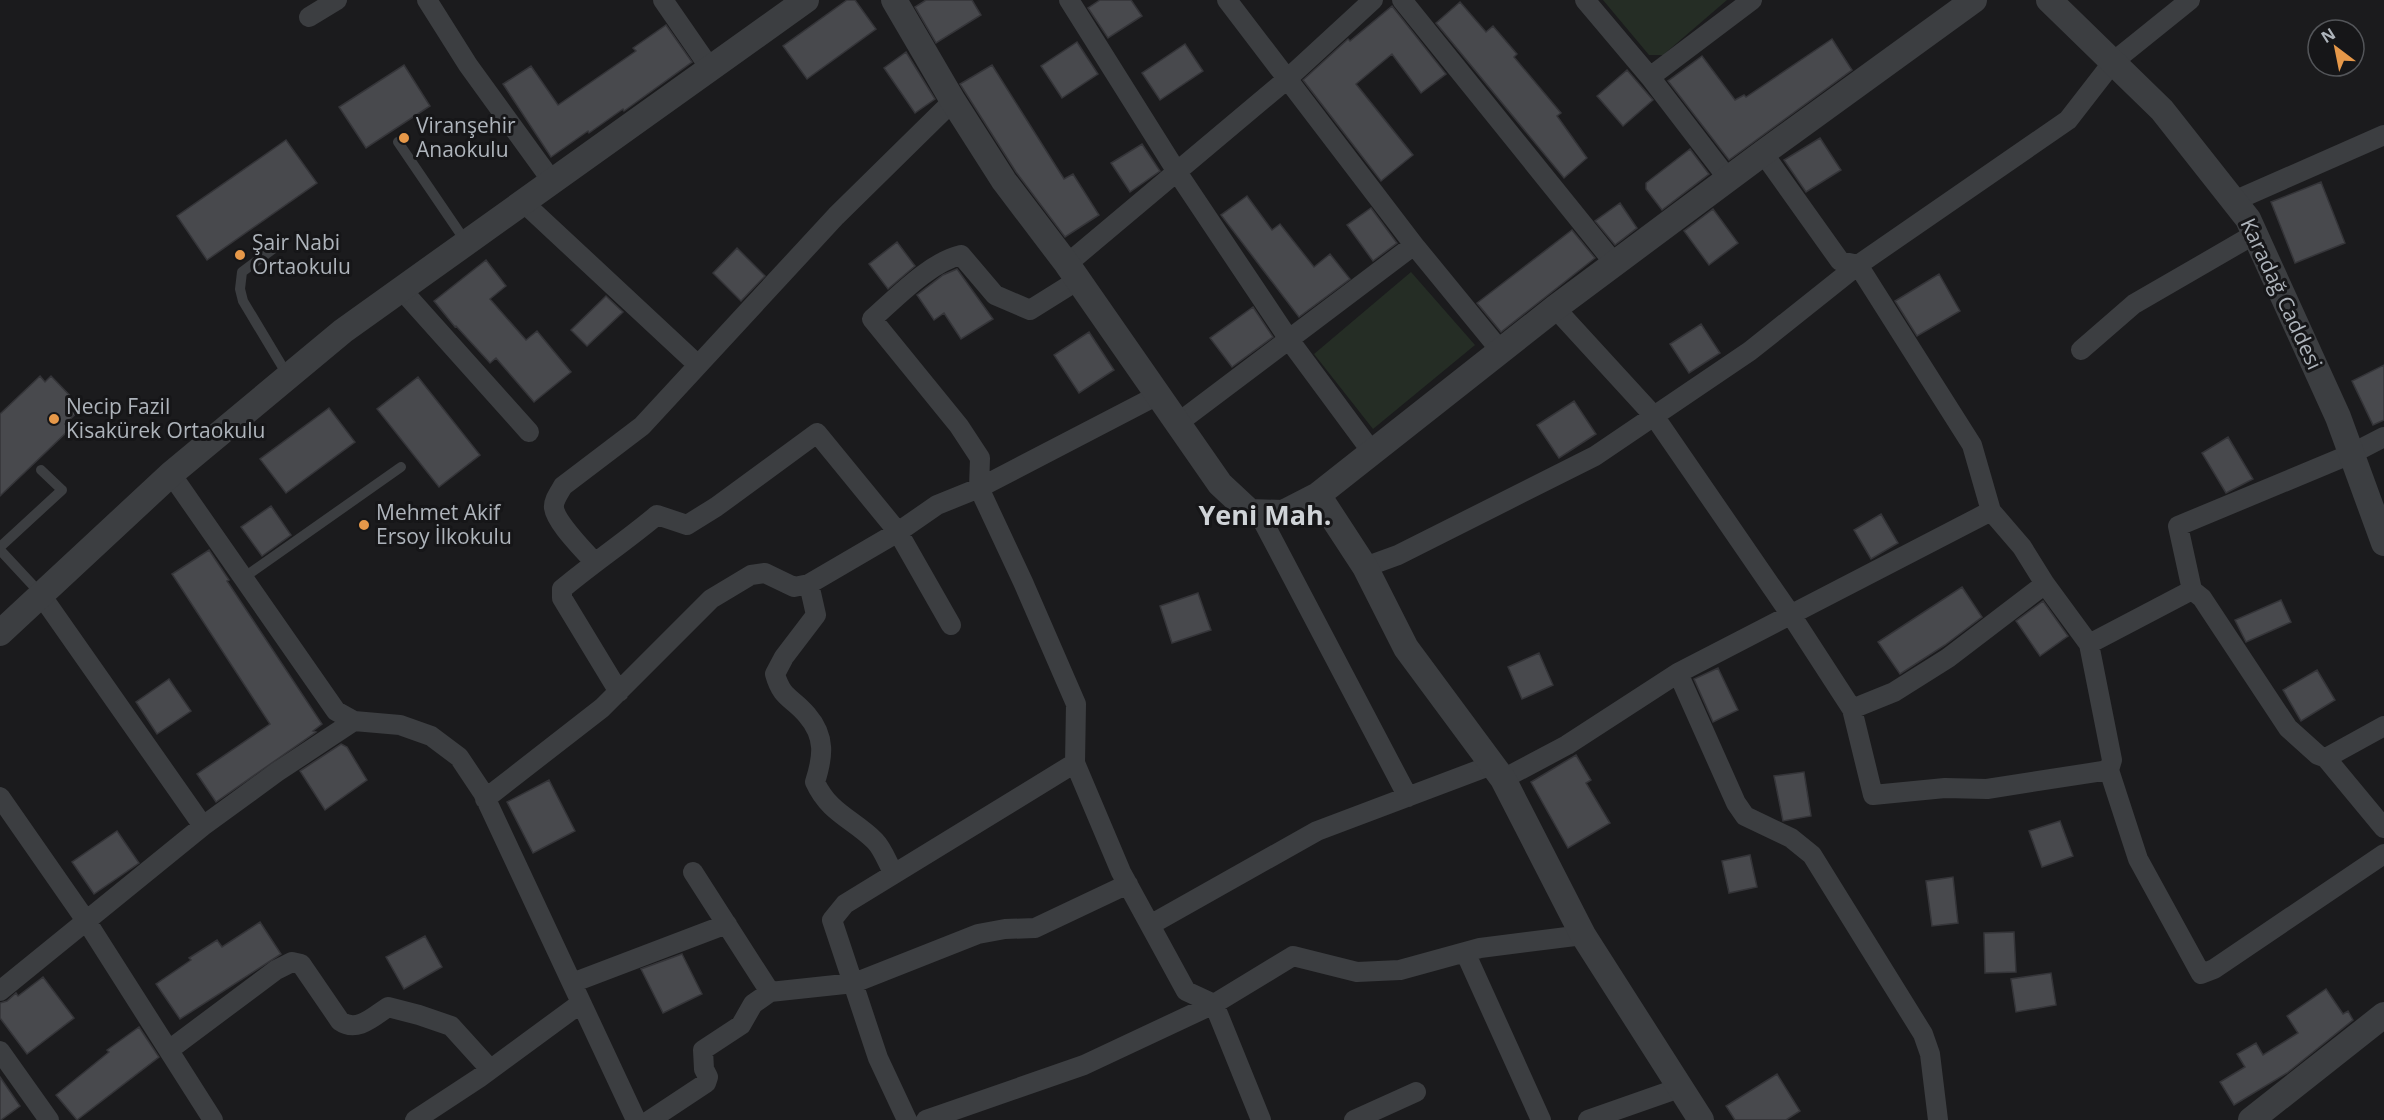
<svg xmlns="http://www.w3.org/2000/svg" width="2384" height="1120" font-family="'Open Sans',sans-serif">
	<rect width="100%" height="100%" fill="#1b1b1d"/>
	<path fill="#252d25" d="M1603,0H1727L1663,55H1649Z
		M1411,272L1475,345L1373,429L1314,354Z"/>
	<path fill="#48494d" stroke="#353539" stroke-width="1.5" d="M847,0H855L876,29L807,79L783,46Z
		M926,0H972L981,15L936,43L915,7Z
		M1100,0H1131L1142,16L1108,38L1088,8Z
		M1460,2L1486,32L1493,26L1517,54L1514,57L1561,113L1557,116L1587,158L1564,178L1436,23Z
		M1392,6L1446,74L1421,93L1392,54L1356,84L1413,155L1381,181L1303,80L1348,39L1350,41Z
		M666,25L692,62L624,111L623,109L589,133L588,131L551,157L503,84L531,66L558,105L636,51L633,48Z
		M1832,39L1852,70L1729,160L1668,81L1702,56L1735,100L1744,95L1746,97Z
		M1077,42L1098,74L1062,98L1041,66Z
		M1185,44L1203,71L1160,100L1142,73Z
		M906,52L935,99L915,113L884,68Z
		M404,65L430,106L366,148L339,107Z
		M992,65L1064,179L1073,174L1099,215L1065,237L1016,172L960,84Z
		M1627,70L1653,100L1623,126L1597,96Z
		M1820,138L1841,170L1806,192L1784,160Z
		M286,140L317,183L207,260L177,216Z
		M1142,144L1160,171L1130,192L1111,163Z
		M1690,149L1709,174L1662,210L1646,189V183Z
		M2321,182L2345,243L2295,263L2271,202Z
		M1247,196L1272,230L1280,224L1314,267L1330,254L1350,279L1299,317L1221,215Z
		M1620,203L1637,228L1615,245L1595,221Z
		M1371,208L1397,243L1373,261L1347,225Z
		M1713,209L1738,243L1709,265L1684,231Z
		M1572,230L1595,258L1501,332L1477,303Z
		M897,242L915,266L888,289L869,264Z
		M737,248L765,276L741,301L713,273Z
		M486,260L506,286L490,299L526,340L537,331L571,372L534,402L496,358L490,363L456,326L455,327L434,301Z
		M957,269L993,319L961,339L944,313L934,320L917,295L943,275Z
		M1939,274L1960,311L1917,336L1895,301Z
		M606,296L623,312L587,346L571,330Z
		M1253,307L1273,337L1232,367L1210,338Z
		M1701,324L1720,353L1689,373L1670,344Z
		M1089,332L1114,370L1079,393L1054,355Z
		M2384,365V420L2373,425L2352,381Z
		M40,376L45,382L51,376L82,408L65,424L70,429L0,496V414Z
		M418,377L480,455L439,487L377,409Z
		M1574,401L1596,434L1559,458L1537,425Z
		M329,408L355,442L286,493L260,459Z
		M2228,437L2253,479L2226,493L2202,453Z
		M271,506L291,535L262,556L241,527Z
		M1881,514L1898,543L1871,559L1854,530Z
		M209,550L229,580L227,581L322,724L313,731L316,732L216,802L197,774L270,724L172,574Z
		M1962,587L1982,617L1945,645L1900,674L1878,642Z
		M1198,593L1211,630L1172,643L1160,606Z
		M2281,600L2291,622L2246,642L2235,620Z
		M2043,601L2068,636L2040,656L2016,621Z
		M1539,653L1553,685L1522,699L1508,667Z
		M1718,668L1738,710L1713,722L1694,679Z
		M2317,670L2335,700L2301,721L2283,690Z
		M169,679L191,711L157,734L136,702Z
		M341,744L347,747L367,780L325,810L300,771Z
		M1576,755L1591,780L1586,783L1610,823L1568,848L1531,782Z
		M1804,772L1811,816L1783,821L1774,776Z
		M549,780L575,831L533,853L507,802Z
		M2060,821L2073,856L2042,867L2029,831Z
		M117,831L139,863L94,894L72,862Z
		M1750,855L1757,887L1729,893L1722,861Z
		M1953,877L1958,923L1932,926L1926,881Z
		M260,922L281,954L180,1019L156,984L191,960L189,958L217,940L222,947Z
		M2014,932L2016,972L1985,973L1984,933Z
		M425,936L442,967L404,989L386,957Z
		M682,954L702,994L663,1013L641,969Z
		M2051,973L2056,1005L2016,1012L2011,979Z
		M43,977L74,1018L27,1054L0,1018V1003L7,1001L16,993L18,996Z
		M2326,989L2343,1014L2348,1011L2353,1020L2287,1073L2234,1105L2220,1082L2245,1067L2237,1054L2256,1043L2263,1055L2298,1033L2287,1016Z
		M139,1027L159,1057L77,1120L56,1095L109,1052L107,1050Z
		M1777,1074L1800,1111L1786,1120H1735L1726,1106Z
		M0,1077L20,1106L1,1120H0Z"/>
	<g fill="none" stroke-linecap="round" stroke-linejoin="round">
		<path stroke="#3c3e41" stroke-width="10" d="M398,142L466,242
			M281,243L242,272L240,289L243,301L288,376
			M0,547L62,490L41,470
			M0,550L41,594
			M243,578L401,467"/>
		<path stroke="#3c3e41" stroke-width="20" d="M427,0L468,65L552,181
			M663,0L710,68
			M1069,0L1177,172L1290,341L1372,452
			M1227,0L1414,245L1500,350
			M1402,0L1615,264
			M1585,0L1650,77L1729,180
			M309,17L337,0
			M1650,77L1752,0
			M1763,153L1840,261L1858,265L1972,445L1991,511L2022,547L2045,584L2089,644L2112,760L2109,770L2138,859L2201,974L2214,969L2384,854
			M2234,201L2384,135
			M523,202L698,365
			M1067,264L1286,80L1373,0
			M1078,280L1030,310L995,295L961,255C930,262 896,298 872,319L959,426L980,458L979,488L1023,582L1076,704L1075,763L1121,872L1186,991L1214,1004L1261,1120
			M401,289L529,432
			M1555,308L1654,416L1791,615L1852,709L1873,795L1945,788L1987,789L2109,770
			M2081,350L2134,304L2255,234
			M1178,423L1414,245
			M2384,437L2351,454L2178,526L2192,590L2202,598L2288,728L2318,755L2326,758L2384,828
			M171,474L336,711L354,721L400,725L431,736L459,757L483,793L636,1120
			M1258,512L1408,797
			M594,562C584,550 556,523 554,508C553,501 559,493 563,486L642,426L836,216L953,101
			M1365,567L1398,555L1595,456L1750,351L1858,265L2068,120L2113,62L2190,0
			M809,584L816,615L784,657L775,674C782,699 792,697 807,715C826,737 823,757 815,782C829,813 853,819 875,841C883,849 888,864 894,874
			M41,595L203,826
			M2089,644L2192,590
			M1678,673L1736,803L1745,816L1791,838L1812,855L1923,1034L1930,1054L1938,1120
			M619,692L562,598V589C593,563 626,541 657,515L687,525L716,507L817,433L898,532L951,625
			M1852,709L1894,692L1948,658L2045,584
			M2326,758L2384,726
			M1503,779L1567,745L1678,673L1991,511
			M0,797L87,922L213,1120
			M485,799L602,708L711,599L751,575L765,573L794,587L809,584L898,532L937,505L979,488L1158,395
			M693,872L770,992
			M1150,925L1317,831L1492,765
			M1465,952L1541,1120
			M572,983L727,924
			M0,991L203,826L277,772L354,721
			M169,1050L276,970L292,962L301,964L340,1021C357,1033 373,1017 388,1007L419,1015L451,1026L490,1069
			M0,1051L49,1120
			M415,1120L479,1078L581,1003
			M650,1120L706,1083L708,1077L704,1069L703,1050L741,1025L753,1004L770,992L854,983L978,934L1005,929L1035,928L1128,884
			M907,1120L878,1058L832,920L845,904L1075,763
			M926,1120L1084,1065L1214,1004L1293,956L1357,972L1400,970L1480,948L1583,935
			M1354,1120L1416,1092
			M1588,1120L1682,1087"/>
		<path stroke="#3c3e41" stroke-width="26" d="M894,0L953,101L1004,181L1067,264L1220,484L1250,512L1283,513L1318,495L1555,308L1763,153L1974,0
			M2049,0L2162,110L2248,219L2338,417L2384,543
			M1318,495L1365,567L1406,648L1503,779L1583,935L1701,1120
			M0,633L171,474L343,331L806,0
			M2251,1120L2384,1015"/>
	</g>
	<g fill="#e69849" stroke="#161618" stroke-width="2">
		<circle cx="404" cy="138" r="6"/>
		<circle cx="240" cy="255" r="6"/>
		<circle cx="54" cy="419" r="6"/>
		<circle cx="364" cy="525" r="6"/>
	</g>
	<g text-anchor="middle" stroke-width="6" stroke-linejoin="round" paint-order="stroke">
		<g font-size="21" fill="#aeb4bb" stroke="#161618" text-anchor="start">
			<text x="416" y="133">Viranşehir<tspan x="416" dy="24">Anaokulu</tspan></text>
			<text x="252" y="250">Şair Nabi<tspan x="252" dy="24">Ortaokulu</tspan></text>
			<text x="66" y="414">Necip Fazil<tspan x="66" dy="24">Kisakürek Ortaokulu</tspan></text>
			<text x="376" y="520">Mehmet Akif<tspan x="376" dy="24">Ersoy İlkokulu</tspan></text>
		</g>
		<g font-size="21" fill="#aeb4bb" stroke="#161618">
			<text transform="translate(2281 294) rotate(65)" y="7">Karadağ Caddesi</text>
		</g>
		<g font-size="27" font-weight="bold" fill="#cfd3d7" stroke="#161618">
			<text x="1265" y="525">Yeni Mah.</text>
		</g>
	</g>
	<g transform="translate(2336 48) rotate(328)"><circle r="28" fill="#161618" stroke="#535559" stroke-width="1.5"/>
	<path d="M0-4.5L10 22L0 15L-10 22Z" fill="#e69849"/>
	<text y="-9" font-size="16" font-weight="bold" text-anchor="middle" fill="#aeb4bb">N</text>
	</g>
</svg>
